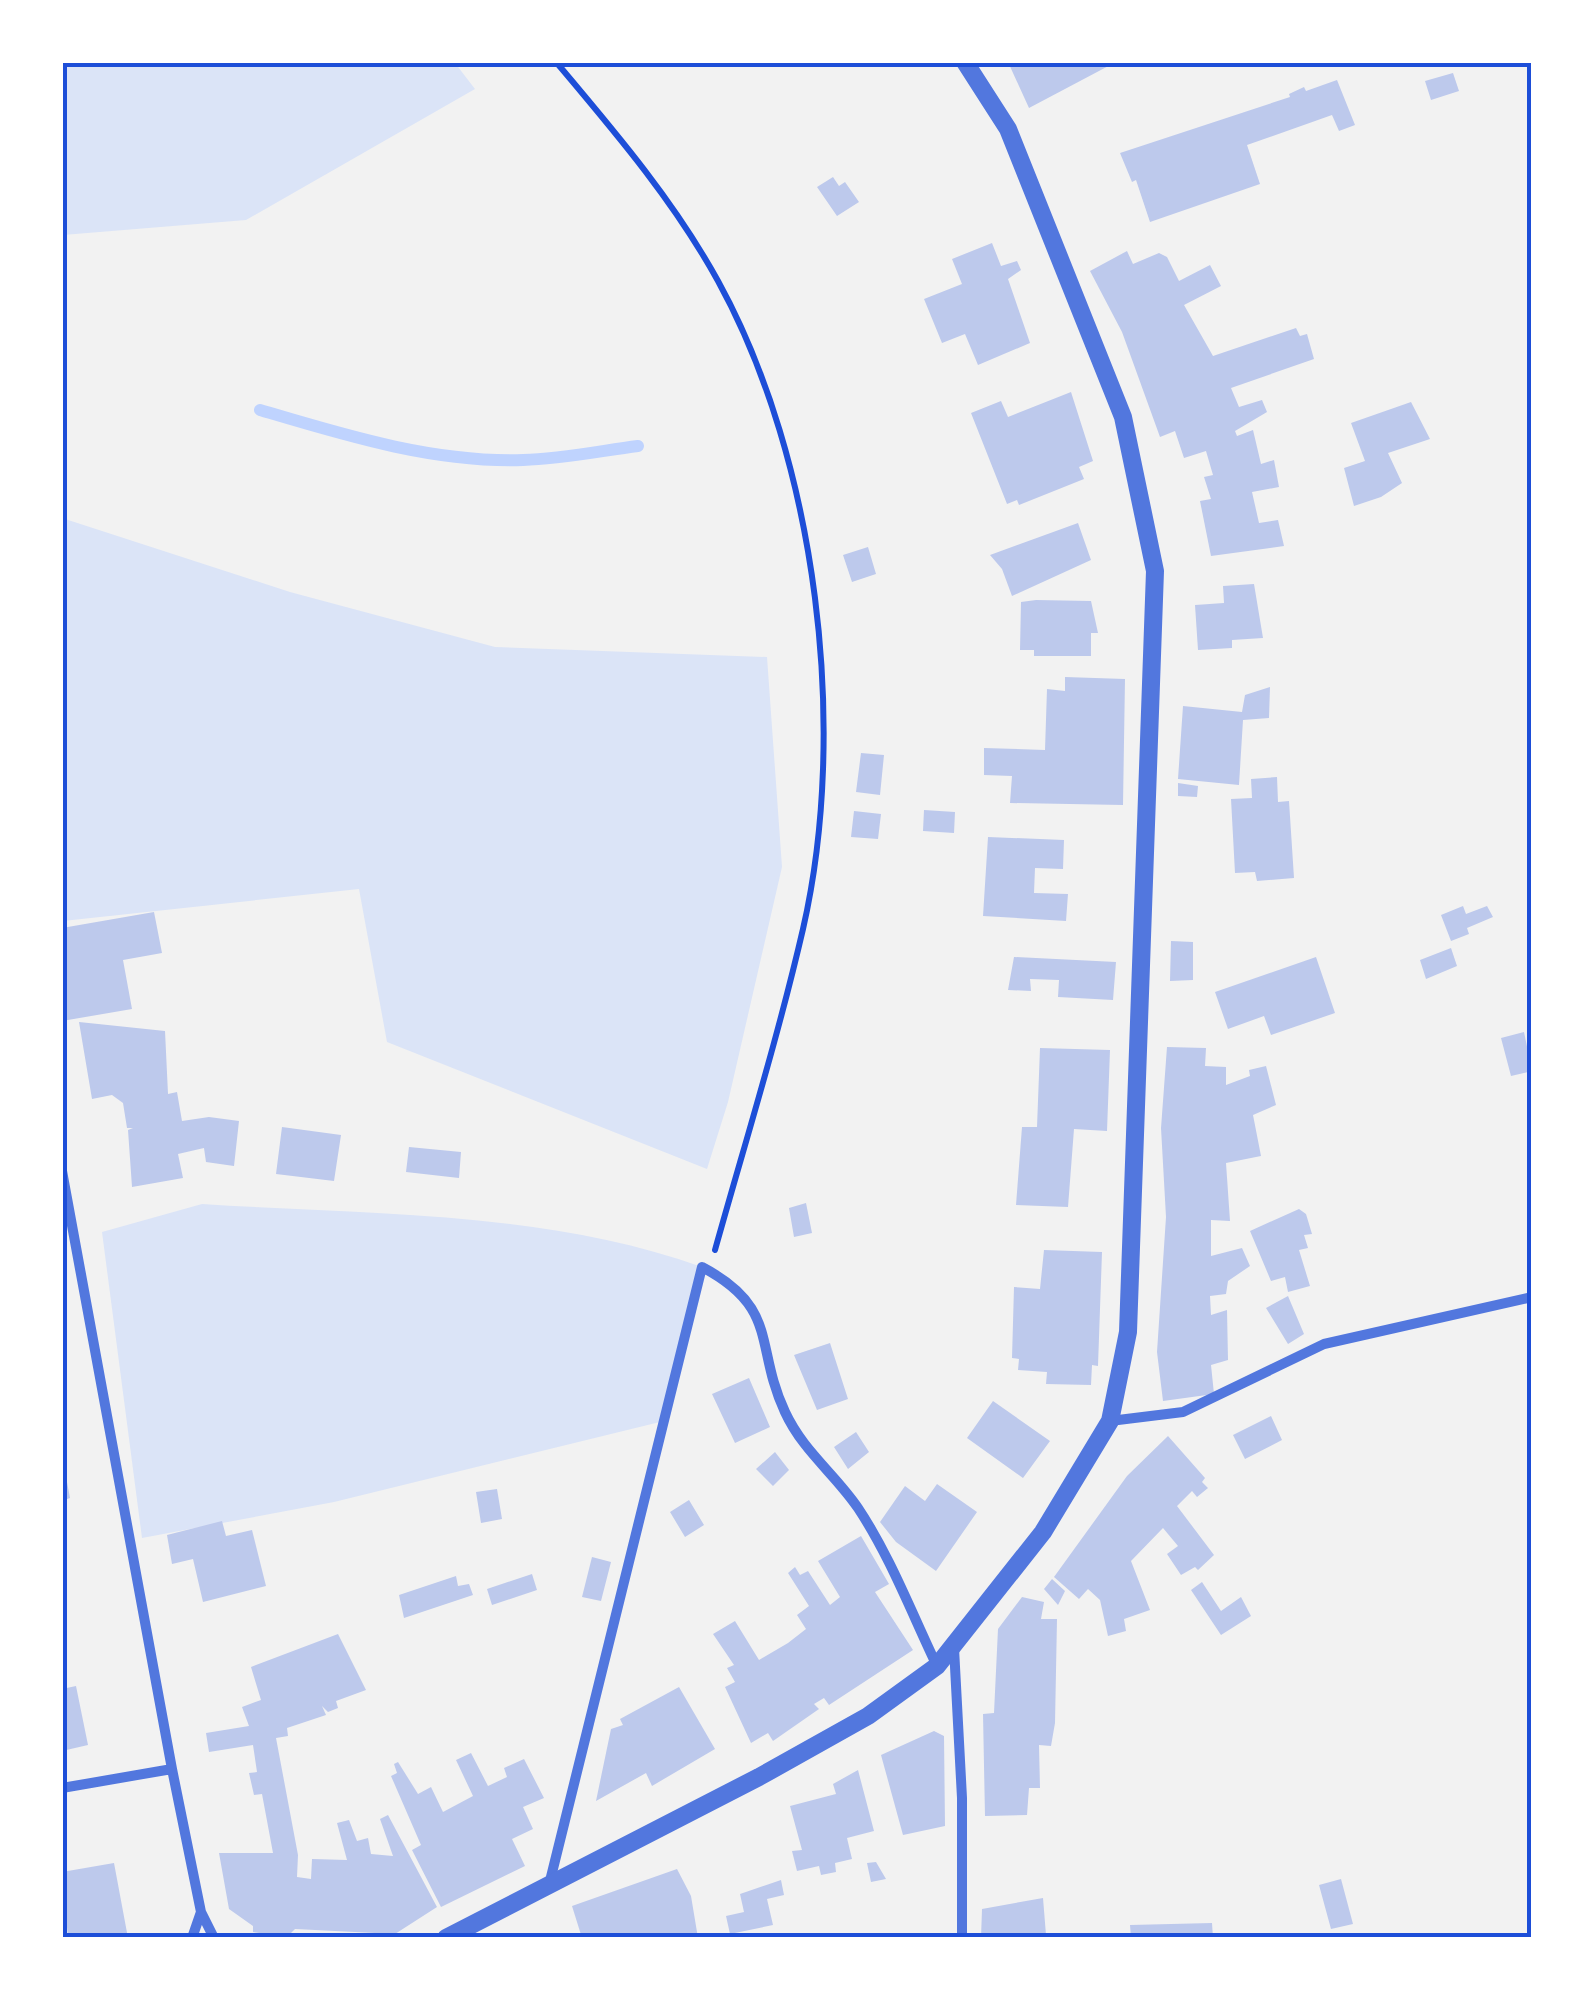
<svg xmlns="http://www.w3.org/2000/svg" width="1594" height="2000" font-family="'DM Sans',sans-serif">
	<rect width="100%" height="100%" fill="#f2f2f2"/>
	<path fill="#dbe4f7" d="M63,62L455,63L475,89L246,220L63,235Z
		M62,518L290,592L495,647L767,657L782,867L728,1102L707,1169L387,1042L359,889L63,921Z
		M202,1204C368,1215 544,1210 702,1267L664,1421L334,1502L142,1538L102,1232Z"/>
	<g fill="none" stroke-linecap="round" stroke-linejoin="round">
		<path stroke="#bfd3fe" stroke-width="12" d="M260,410C344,435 434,463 523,460C561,459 600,451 638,446"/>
	</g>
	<path fill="#bdc9ec" d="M1008,62H1116L1029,108Z
		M1453,73L1459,91L1431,100L1425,81Z
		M1337,80L1355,125L1339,131L1332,115L1247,145L1260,184L1150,222L1136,180L1132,182L1120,153L1290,97L1289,94L1304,87L1306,91Z
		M833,177L839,186L845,182L859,202L837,216L817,187Z
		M992,243L1001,266L1017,261L1021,270L1008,279L1030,343L978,365L965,334L942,343L924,299L962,284L952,259Z
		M1127,251L1133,264L1159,253L1167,257L1179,281L1210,265L1221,286L1184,305L1213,356L1296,328L1300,336L1307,334L1314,359L1231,388L1239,407L1262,400L1267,412L1235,431L1237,436L1253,430L1261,464L1274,460L1279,487L1252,492L1259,523L1278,520L1284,546L1211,556L1200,501L1211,499L1204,477L1213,475L1206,451L1184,458L1175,431L1160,437L1122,332L1090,271Z
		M1071,392L1093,461L1079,467L1084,479L1019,505L1017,500L1007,504L971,413L1001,401L1008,417Z
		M1411,402L1430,439L1388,453L1402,483L1381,497L1354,506L1344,468L1365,461L1351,423Z
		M1078,523L1091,560L1012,596L1002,569L990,555Z
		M868,547L876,574L852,582L843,555Z
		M1254,584L1263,638L1232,640V648L1198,650L1195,605L1224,603L1223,586Z
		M1036,600L1091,601L1098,633H1091V656H1034V650H1020L1021,602Z
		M1065,677L1125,679L1123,805L1010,803L1012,776L984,775V748L1045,750L1047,689L1065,691Z
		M1270,687L1269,718L1243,720L1239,785L1178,779L1183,706L1242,712L1245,695Z
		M861,753L884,755L880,795L856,792Z
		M1277,777L1278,802L1289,801L1294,878L1257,881L1255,872L1235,873L1231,799L1252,798L1251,779Z
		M1178,783L1198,786L1197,797L1178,796Z
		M924,810L955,812L954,833L923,831Z
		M854,811L881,814L878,839L851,837Z
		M988,837L1064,840L1063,869L1035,868L1034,893L1068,894L1066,921L983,916Z
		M1463,906L1466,914L1487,906L1493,917L1467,928L1469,934L1451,941L1441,915Z
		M154,912L162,953L123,960L132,1009L62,1021V928Z
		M1171,941L1193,942V980L1170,981Z
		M1451,948L1457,966L1426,979L1420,960Z
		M1014,957L1116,962L1113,1000L1058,997L1059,980L1030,979L1031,991L1008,990Z
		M1316,957L1335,1013L1271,1035L1264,1016L1228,1029L1215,992Z
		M79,1022L165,1031L168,1094L177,1092L182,1121L209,1117L239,1121L234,1166L206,1162L204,1148L178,1154L183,1178L132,1187L128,1130L133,1128H127L123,1103L112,1095L92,1099Z
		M1524,1032L1532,1071L1511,1076L1501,1038Z
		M1167,1047L1206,1048L1205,1066L1226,1067V1085L1250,1076L1249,1070L1266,1066L1276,1105L1253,1115L1261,1156L1226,1163L1230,1221L1211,1220V1256L1242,1248L1250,1266L1228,1281L1226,1294L1210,1296L1211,1315L1227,1310L1228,1360L1211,1365L1214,1394L1163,1401L1157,1352L1166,1217L1161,1128Z
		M1040,1048L1110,1050L1107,1131L1074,1129L1068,1207L1016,1205L1022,1127H1037Z
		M282,1127L341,1135L334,1181L276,1174Z
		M409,1147L461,1152L459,1178L406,1172Z
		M806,1203L812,1233L794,1237L789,1208Z
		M1299,1209L1306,1214L1312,1234L1304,1235L1308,1248L1299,1250L1310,1286L1288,1292L1285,1277L1271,1281L1250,1231Z
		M1044,1250L1102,1252L1098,1366L1092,1365L1091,1385L1046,1384L1047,1372L1018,1370L1019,1359L1012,1358L1014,1287L1040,1289Z
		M1288,1296L1304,1334L1288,1344L1266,1308Z
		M830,1343L848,1399L817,1410L794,1355Z
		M749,1378L770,1427L735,1443L712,1394Z
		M993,1401L1050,1441L1023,1478L967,1438Z
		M1271,1416L1282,1440L1245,1459L1233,1435Z
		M856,1432L869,1452L848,1469L834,1447Z
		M1168,1436L1205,1478L1202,1482L1208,1488L1197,1497L1192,1491L1177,1506L1214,1555L1198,1570L1195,1567L1181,1575L1167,1554L1178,1546L1163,1528L1131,1561L1150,1610L1124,1619L1126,1631L1108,1636L1100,1600L1088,1589L1079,1599L1054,1577L1127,1476Z
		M775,1452L789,1470L773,1486L756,1469Z
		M64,1466L70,1498L62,1501V1467Z
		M937,1484L977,1512L936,1571L896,1542L880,1522L905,1486L925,1501Z
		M497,1489L502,1519L481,1523L476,1492Z
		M689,1500L704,1525L685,1537L670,1512Z
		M222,1521L226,1536L252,1530L266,1586L203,1602L193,1559L172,1564L167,1535Z
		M861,1536L889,1584L875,1592L913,1650L829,1705L824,1698L814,1704L819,1709L773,1741L768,1733L751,1743L725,1687L735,1682L727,1668L734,1665L713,1634L735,1621L759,1660L788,1643L806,1629L797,1615L809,1606L788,1573L795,1567L800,1575L808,1571L830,1605L840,1597L818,1561Z
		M592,1557L611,1562L601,1601L582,1597Z
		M532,1574L537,1590L492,1605L487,1589Z
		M456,1576L458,1586L469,1584L473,1595L404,1618L399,1595Z
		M1052,1579L1065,1591L1058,1605L1044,1589Z
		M1202,1582L1221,1611L1241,1597L1251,1616L1221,1635L1191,1590Z
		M1022,1597L1044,1602L1041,1619H1057L1055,1723L1051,1746L1039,1745L1040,1788H1029L1027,1815L985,1816L983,1714L994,1713L998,1629Z
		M338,1634L366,1690L336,1701L338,1708L328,1712L322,1706L326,1715L287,1728L288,1736L276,1738L298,1855L297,1877L311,1879L312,1859L347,1860L337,1823L349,1820L357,1841L368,1838L371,1854L393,1856L380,1819L388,1815L437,1907L395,1934L295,1929L287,1937L253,1932V1926L229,1909L219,1853H273L262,1794L254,1795L249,1773L257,1772L253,1745L209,1752L206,1733L249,1726L242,1707L261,1700L251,1667Z
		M76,1686L88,1745L62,1751V1689Z
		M679,1687L715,1749L652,1786L646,1773L596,1801L611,1729L623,1725L620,1719Z
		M934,1731L944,1736L945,1826L903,1835L881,1755Z
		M471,1753L488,1786L507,1777L504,1768L524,1759L544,1798L523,1807L533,1829L512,1839L525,1866L441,1907L412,1850L421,1845L391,1776L397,1773L394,1764L398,1762L418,1794L431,1787L443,1812L473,1796L456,1760Z
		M858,1770L874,1831L847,1838L852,1859L835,1863L836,1872L821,1875L819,1866L797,1871L792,1851L802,1850L790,1806L836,1794L833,1784Z
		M876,1862L886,1879L871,1882L867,1863Z
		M114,1863L128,1938H68L62,1872Z
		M677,1869L691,1896L698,1938H582L572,1906Z
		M1341,1879L1353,1924L1331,1929L1319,1885Z
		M781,1880L784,1895L767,1899L773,1925L730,1934L726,1916L744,1912L740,1894Z
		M1043,1898L1046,1935L981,1938L982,1909Z
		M1212,1923L1213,1938H1131L1130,1925Z"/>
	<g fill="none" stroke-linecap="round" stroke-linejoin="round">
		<path stroke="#1d4ed8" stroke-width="6" d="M556,62C615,132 674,201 718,281C817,461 849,728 803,929C778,1037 745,1143 715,1250"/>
		<path stroke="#5277de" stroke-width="10" d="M62,1171L172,1769L201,1912L214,1938
			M1110,1421L1183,1412L1324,1344L1532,1297
			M954,1648L962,1798V1938
			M62,1788L172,1769
			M549,1885L702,1267C780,1308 754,1346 785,1412C803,1451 835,1474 858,1508C890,1556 912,1614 937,1666
			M192,1938L201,1912"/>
		<path stroke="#5277de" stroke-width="18" d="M446,1938L759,1777L868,1716L937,1666L1043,1532L1110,1421L1128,1332L1155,571L1123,417L1008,129L965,62"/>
	</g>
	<rect width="1594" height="2000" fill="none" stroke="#ffffff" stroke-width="130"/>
	<rect x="65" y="65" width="1464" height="1870" fill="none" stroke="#1d4ed8" stroke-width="4"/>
</svg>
